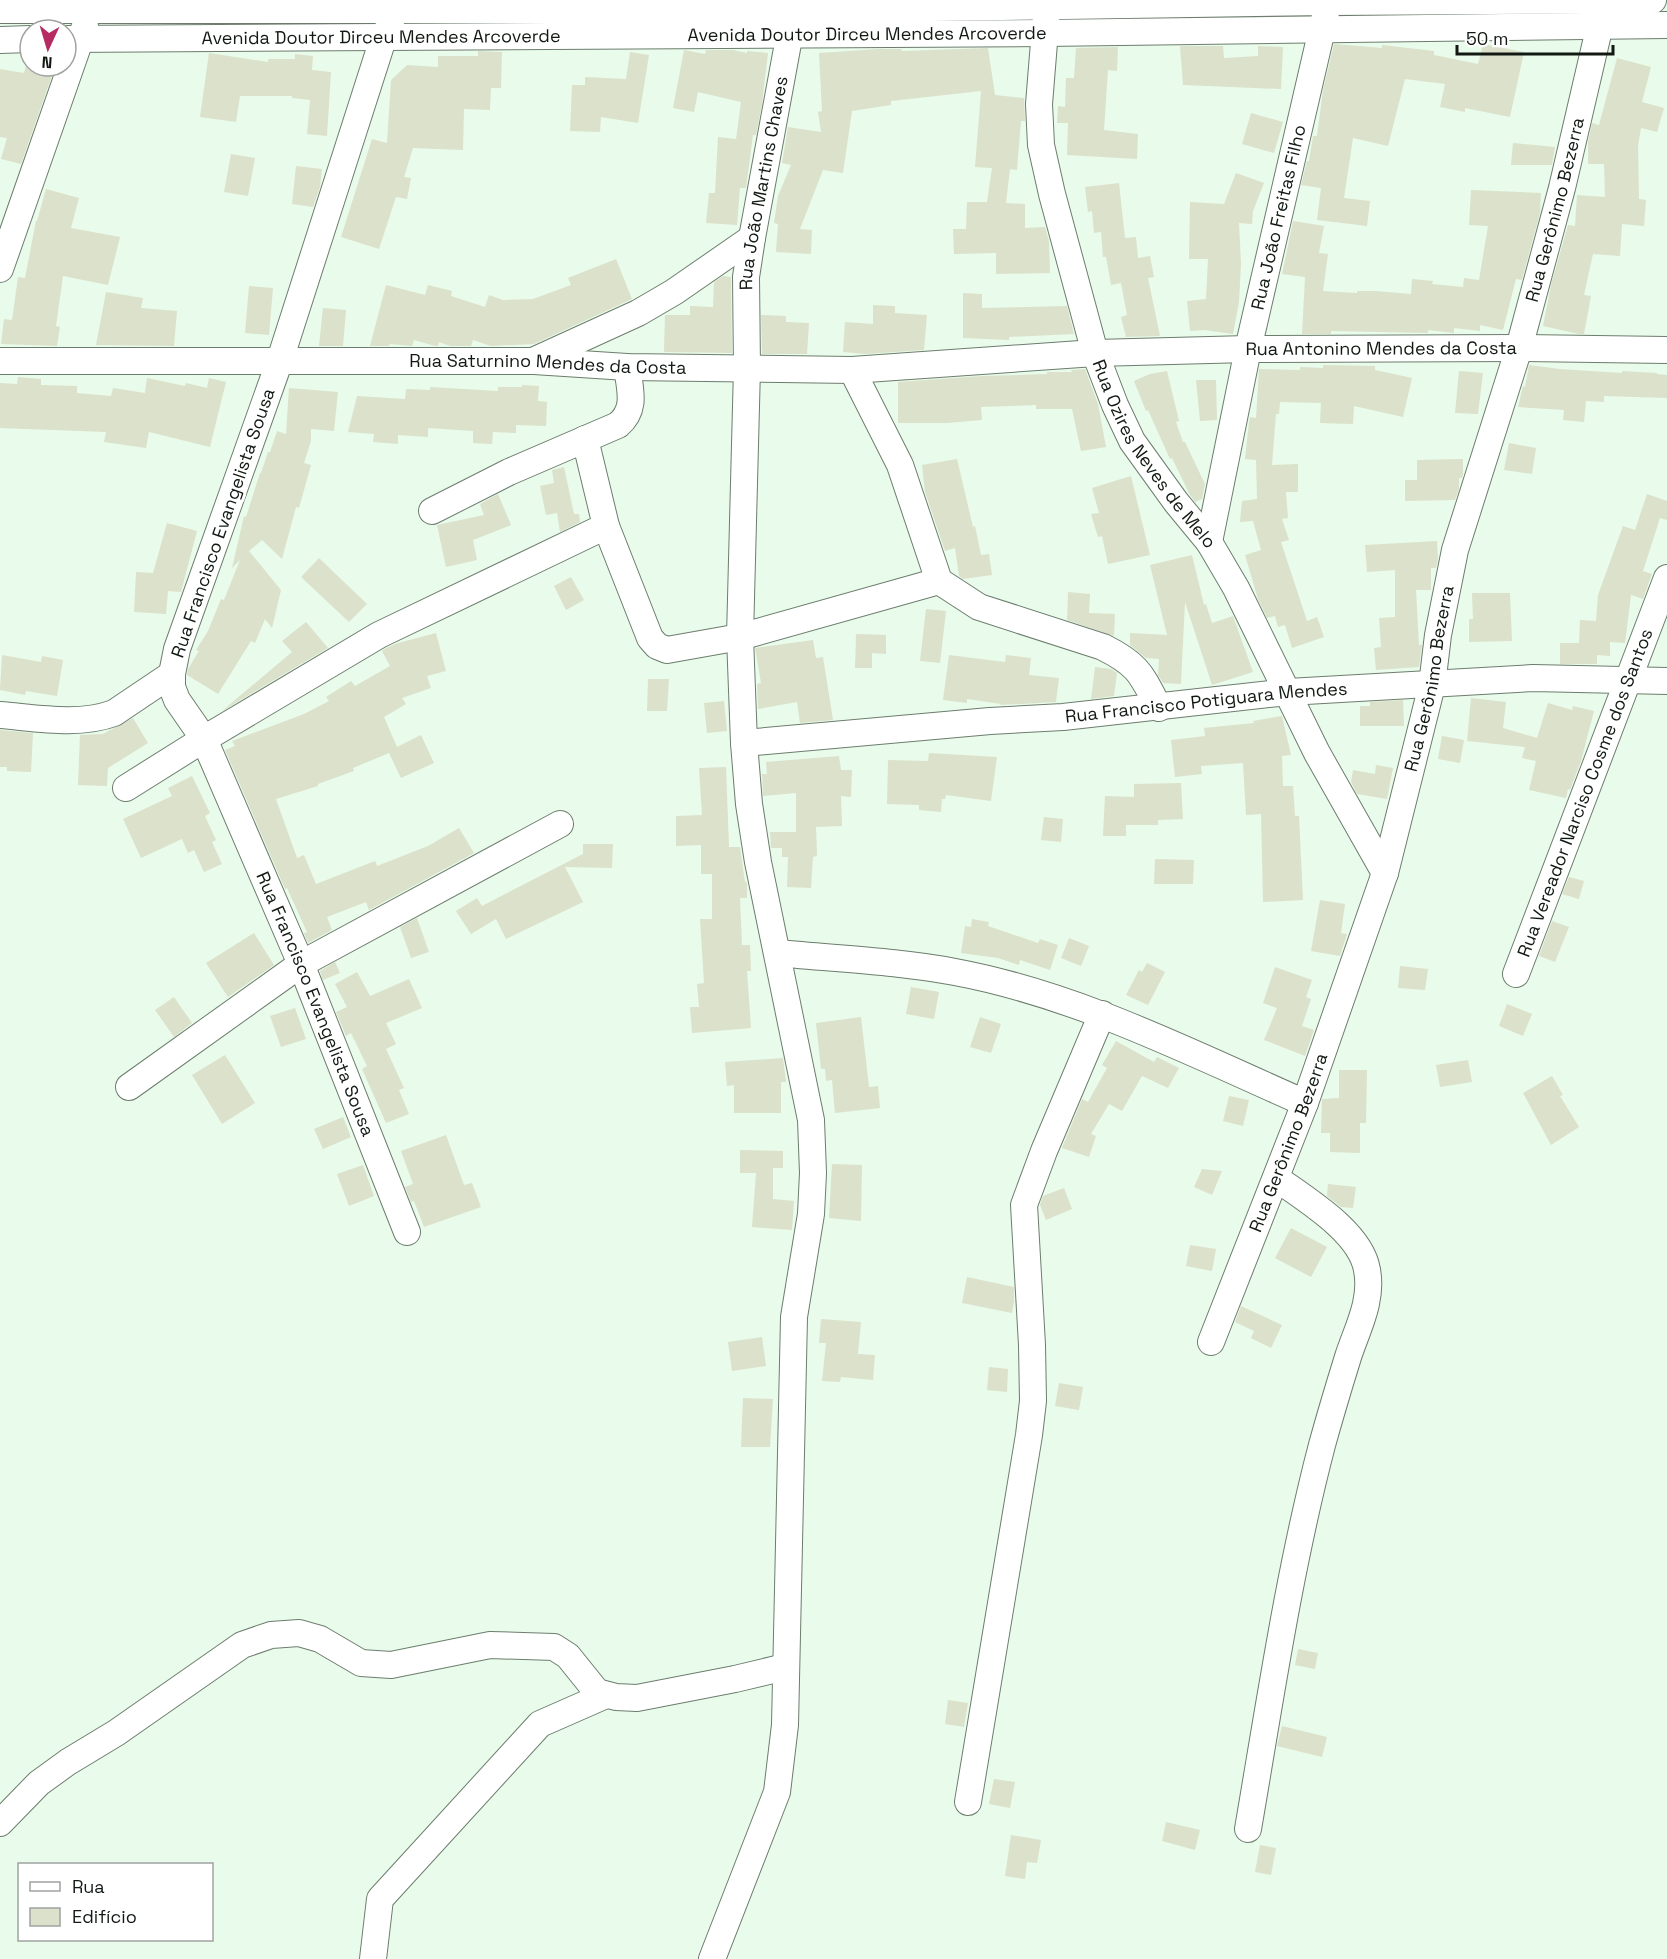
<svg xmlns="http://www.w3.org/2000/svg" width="1667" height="1959" font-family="'Space Grotesk',sans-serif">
	<rect width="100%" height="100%" fill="#e9fbea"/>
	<path fill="#dbe1cb" d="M1334,44L1382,48V45L1434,51V55L1478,64L1483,44L1524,52L1510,117L1465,108V112L1440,107L1445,84L1405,79L1388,146L1353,138L1344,198L1370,201L1367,226L1317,220L1321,188L1301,185L1307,161H1309L1313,136H1317L1323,90Z
		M1180,46H1223L1224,58L1258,56V46L1283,47L1281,89L1183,85Z
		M1118,47L1117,71L1108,70L1104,130L1138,134L1137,159L1067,155L1068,123H1057L1058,106L1065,107L1066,78H1074L1076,48Z
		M988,48L995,95L1024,98L1025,121H1021L1017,170L1010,169L1006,203L1025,204V228L1045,227L1049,241L1050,273L996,274V253L954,254L953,229H966L967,202H987L992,168L975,167L981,91L891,101V105L852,111L843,173L823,170L800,229L812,230L811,254L776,252L778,224L774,223L778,196L791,165L782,163L788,127L821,132L818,112L822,111L819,53L878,49H901L902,51Z
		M684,50L705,54L706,50H733L747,53V51L768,53L762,104L756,135H753L746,188H740L737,225L706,223L709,193H715L718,137L736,139L741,102L698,92L694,112L673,108Z
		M478,51L502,52L501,88H491L490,110L464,109L463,150L413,148L404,177L411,178L407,199L396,197L379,249L341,237L372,139L387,143L391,80L407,65L438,67V56H478Z
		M630,52L649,55L638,123L601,117L600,132L570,131L572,85H585V77L626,79Z
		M209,53L268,62V59H295V54L313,56L312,70L331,72L327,136L307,134L310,100L292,98V96H240L236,122L200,117Z
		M1617,58L1651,67L1642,102L1664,108L1657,132L1641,128L1638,146L1639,199L1646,200L1644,226L1622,224L1620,256L1593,254L1584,295L1591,296L1584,334H1579L1543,326L1551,285L1568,225L1575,226L1577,195L1605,197L1604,164H1588V142L1592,123L1599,125Z
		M27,62L30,63V66H41L54,70L21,164L1,159L7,138L0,137V69L24,73Z
		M1251,113L1283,122L1274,153L1242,144Z
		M1513,143L1555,147L1552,165H1511Z
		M231,154L255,158L248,196L224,192Z
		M296,166L322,169L320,187L313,207L292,204Z
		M1236,173L1264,183L1253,211L1252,224L1239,223L1241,264L1239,302L1233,334L1204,330L1190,331L1187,301L1206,299L1208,259H1189L1190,202L1224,204Z
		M1119,183L1125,238L1136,237L1138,258L1150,256L1154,277L1148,278L1160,336L1126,337L1121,317L1127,315L1121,283L1111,285L1106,257H1103L1101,232L1094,233L1092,211L1088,212L1085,187Z
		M46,189L79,198L71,228L120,237L108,285L63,276L56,326L60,327L57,346L1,344L4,319L12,320L18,277L25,278L36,221H37Z
		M1471,190L1541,193L1540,213L1522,280L1516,279L1503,330L1480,325V331L1454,328V333L1428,330V333L1331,331V334H1302L1305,277L1282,274L1293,221L1324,226L1319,253L1328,254L1323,291L1357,293V291H1375L1411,294L1412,279L1433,281L1432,284L1463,287L1464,278L1479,280L1488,226L1469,225Z
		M616,259L632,299L534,344L491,346L473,340L471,346H450L439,342L438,346H435L414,340L412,346L390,344L389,346H370L386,285L425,295L428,285L452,291L451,296L485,307L489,295L503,300L533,299L571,285L568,278Z
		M723,276L731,277L732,353L664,352L665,315H690V306L713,307L714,282Z
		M249,286L273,288L269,335L245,333Z
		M106,292L143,298L141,308L177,311L174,346L96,345Z
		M963,293L982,294V308L1067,306L1074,334L1009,337V340L963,338Z
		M873,305L895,306V313L927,315L924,350L865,354L843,352L845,322L873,324Z
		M323,308L346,310L343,346H319Z
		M761,315L786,316V322L809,323L807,354H762Z
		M1323,365L1375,366V370L1412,378L1403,417L1354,406L1353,424L1320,423L1321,403L1280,402L1279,414H1276L1272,465L1298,464V492H1286L1288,518L1282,519L1289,540L1281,542L1307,621L1317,617L1324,637L1292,648L1285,625L1278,627L1275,616L1267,618L1258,599L1245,555L1261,550L1253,521L1240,522L1242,501L1257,499L1256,460L1245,459L1249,422L1250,417L1256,418L1259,369L1300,370V367L1323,368Z
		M1529,365L1560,369L1622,373V371L1657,373V374L1667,375V398L1604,396V402L1586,401L1584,422L1563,420L1564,410L1518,407L1523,386L1525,387Z
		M1085,369L1098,404L1106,447L1081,451L1072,409H1036V405L981,407L982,420L947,423H898V382L982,376L1047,374V372H1072L1071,370Z
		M1167,371L1179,421L1176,422L1183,442H1185L1205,484L1202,499L1195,502L1190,495L1172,458L1170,459L1148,410L1146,411L1134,381L1150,374Z
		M1459,371L1483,373L1478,414L1455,413Z
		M18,377L41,379V385L77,386V393L111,396L113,388L145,393L147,378L185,386L186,383L207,388L209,378L226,382L210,447L149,432L146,448L104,442L106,432L0,428V383L17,384Z
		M1196,380H1216L1217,420L1200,421Z
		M522,385L539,386L538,401L547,402L546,426L516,425V433L493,432L492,444L473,443V431L428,428V437L398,435V444L373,442L374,434L348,432L357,396L405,399L406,389L430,390V387L498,391V387H522Z
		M289,388L338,392L334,431L311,429V441L304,463L311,465L299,508L296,507L282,559L262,540L249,551L281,590L272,628L265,619L255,643L251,641L218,694L187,675L188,669L199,651L196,650L208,631L221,599L224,600L240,560L232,568L244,516L246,517L260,473H261L268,452H270L277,431L286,434Z
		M1509,443L1536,448L1532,474L1504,470Z
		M957,459L973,527L975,526L981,555L989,554L992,575L963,579L959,576L955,548L945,551L925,492L922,465Z
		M1463,459V474L1462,478H1459V489L1455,500L1405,501V480H1417V460Z
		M564,467L574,514H579L580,522L560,532L557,513L546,515L540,486L554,483L552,470Z
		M1131,476L1150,555L1108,564L1102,536L1098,537L1091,514L1099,513L1092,488Z
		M498,494L511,525L473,540L477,560L446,567L437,525L484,515L480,504Z
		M1647,494L1667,501V520L1660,518L1643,571L1652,574L1643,599L1631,595L1625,643L1610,642V656L1597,655V664H1560V643H1579L1580,620L1596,621L1598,595L1623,526L1635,530Z
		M167,523L197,531L181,592L168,591L166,614L134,612L136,572L153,573Z
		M1437,541L1438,560L1436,568H1431V590H1416L1419,645H1422L1419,667L1376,670L1374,648L1381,647L1379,618L1395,617V570L1367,572L1365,545Z
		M1192,555L1204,605L1206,604L1212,623L1233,616L1253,672L1212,685L1185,602L1181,684L1163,683L1158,675L1159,659L1146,658L1130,645V633L1167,635L1150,565Z
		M319,558L367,604L349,622L301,577Z
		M571,577L584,600L566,610L554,586Z
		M1068,592L1090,594L1089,613L1115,614L1114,636L1067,620Z
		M1472,593H1510L1512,641L1469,642V619H1473Z
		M926,609L946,611L940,663L920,661Z
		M306,622L328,648L222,711L292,652L282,641Z
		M436,633L446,671L427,676L431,688L402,698L406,704L384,717L397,747L421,735L434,763L401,778L389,753L353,768L354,771L318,784V786L276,799L297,858L304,855L316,884L375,861L377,866L428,846L459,828L474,853L369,910L366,902L327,917L332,930L308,943L304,933L307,932L287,888L285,889L225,750L235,746L232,741L304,714L329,701L326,697L351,681L355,686L390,666L382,651L386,648L398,643Z
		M856,634L886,635V654L872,653V668H855Z
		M813,640L816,658L823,657L833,720L800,723L797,702L758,709L757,684L761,683L755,648Z
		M2,655L41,662L42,656L63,660L57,696L26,691L25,695L0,690Z
		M949,655L1005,662L1006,655L1031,658L1029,675L1059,678L1056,702L1000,705L1001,704L967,699V703L943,700Z
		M1095,667L1111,669L1117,673L1114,696L1091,699Z
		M648,679H669L667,711H647Z
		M1471,698L1506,702L1503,728L1537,738L1548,703L1572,710L1573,706L1594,711L1581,761L1570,790L1568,789L1566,798L1529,790L1536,761L1522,758L1525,747L1467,741Z
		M1403,700L1404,726H1360V706H1370V702Z
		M724,701L727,731L707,733L704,703Z
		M1282,716L1291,755L1282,756L1283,786H1293L1295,816H1299L1303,900L1263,902L1261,814L1246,815L1243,763L1201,766L1202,774L1175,777L1171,740L1205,736L1204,728L1254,723L1253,721Z
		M133,718L148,743L108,768L107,786L78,785L80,735L103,734Z
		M0,730L33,733L31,772L7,771V767H0Z
		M1442,736L1464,740L1460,763L1438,759Z
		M929,753L997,757L991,801L946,795L945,799H942L941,812L919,810V805L887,804L888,760L928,761Z
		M839,756L841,770H852L851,797L841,796L842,826L816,827L817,856L813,857L811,888L787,887L788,857H782V848H771L770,832H796V793L763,796L762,774H767L766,762Z
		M1376,765L1393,768L1387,799L1357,794L1351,782L1353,770L1375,774Z
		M726,767L729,847H740L745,882H747V898H740L742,945H750L751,971H747L751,1028L692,1033L690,1007H699L697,984L704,983L700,919H712V874H701V845L676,846V816L702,815L699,768Z
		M192,776L210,813L205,816L216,840L212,842L222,864L204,872L194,850L188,853L182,839L141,858L123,819L172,796L168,788Z
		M1181,783L1183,819L1158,820V825H1126V836H1103L1105,796L1134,797V784Z
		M1044,817L1063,819L1061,842L1041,840Z
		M583,844H613L612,868L565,867L583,902L506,939L496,919L471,934L456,911L477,898L482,906L583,854Z
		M1155,859L1194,860L1193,884H1154Z
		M1569,877L1584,881L1579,899L1562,894Z
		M1320,900L1345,904L1341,933L1347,934L1340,956L1311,951Z
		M417,918L429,952L411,958L400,927Z
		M972,919L989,922L988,926L1038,943L1040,939L1058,945L1050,970L1020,960L1019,965L998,958L961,953L965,926L971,927Z
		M1552,921L1569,927L1555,962L1539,956Z
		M254,933L274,965L228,997L206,963Z
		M1069,938L1089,946L1081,966L1061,958Z
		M335,962L340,973L323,980L320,971Z
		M1147,963L1165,972L1148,1005L1126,995L1139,970L1142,972Z
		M1400,966L1428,969L1425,990L1398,988Z
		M1275,967L1312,980L1306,997L1311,999L1302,1026L1314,1030L1305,1056L1264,1040L1277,1008L1263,1003Z
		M357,972L370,996L409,979L422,1008L386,1023L396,1044L386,1049L404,1088L399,1090L409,1114L386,1123L362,1069L367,1066L351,1033L346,1036L336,1012L347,1007L335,984Z
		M911,987L939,992L934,1019L906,1014Z
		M174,997L192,1023L174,1037L155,1010Z
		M1507,1004L1532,1014L1523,1036L1499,1026Z
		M295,1008L306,1039L281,1047L270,1016Z
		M861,1017L869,1087L878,1086L880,1108L835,1113L832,1080L826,1081L825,1069H821L816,1023Z
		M980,1017L1001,1024L991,1053L970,1047Z
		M1116,1041L1154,1062L1157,1057L1179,1068L1168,1088L1142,1076L1122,1111L1109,1104L1091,1134L1096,1136L1089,1157L1062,1148L1082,1099L1088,1102L1107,1068L1102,1065Z
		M225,1055L255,1103L222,1124L192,1075Z
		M783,1058L786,1082H781V1113H734V1085L727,1086L725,1062Z
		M1468,1060L1472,1082L1440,1087L1436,1065Z
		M1339,1070H1367L1366,1123H1360V1153L1330,1152V1133H1321L1322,1099L1339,1098Z
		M1552,1076L1563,1095L1560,1096L1579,1127L1551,1145L1523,1093Z
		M1229,1096L1249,1100L1243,1126L1223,1121Z
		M343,1117L351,1137L323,1149L314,1129Z
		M446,1135L464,1185L472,1183L481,1207L424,1227L414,1201L411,1202L405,1187L413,1184L401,1151Z
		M740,1150L783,1151V1168H773V1199L794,1201L792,1230L752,1227L756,1173H740Z
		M832,1164L862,1165L861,1221L829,1218Z
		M363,1165L374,1196L349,1206L337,1174Z
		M1202,1169L1222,1171L1212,1195L1194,1187Z
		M1328,1184L1356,1187L1353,1208L1341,1207L1327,1196Z
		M1064,1188L1072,1209L1046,1220L1040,1205L1043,1196Z
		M1291,1228L1327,1247L1311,1277L1275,1258Z
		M1190,1245L1216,1249L1212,1271L1186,1266Z
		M967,1277L1014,1287V1302L1012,1313L962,1303Z
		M1241,1306L1282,1325L1271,1348L1251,1338L1254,1331L1235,1322Z
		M821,1319L861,1322L858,1354L875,1355L873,1380L841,1377L840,1382L822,1381L826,1343H819Z
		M762,1337L766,1366L732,1371L728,1342Z
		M989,1367L1008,1369L1007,1392L987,1390Z
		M1059,1383L1083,1387L1079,1410L1055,1406Z
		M743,1398L773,1399L770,1447H741Z
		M1298,1649L1318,1653L1315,1669L1295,1665Z
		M948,1700L968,1703L964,1727L945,1724Z
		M1282,1726L1327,1737L1322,1757L1277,1746Z
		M994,1779L1015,1782L1010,1808L989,1804Z
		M1166,1822L1200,1830L1195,1850L1162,1841Z
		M1011,1835L1041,1840L1037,1863L1027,1862L1025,1879L1005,1876Z
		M1260,1845L1276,1848L1271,1875L1255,1872Z"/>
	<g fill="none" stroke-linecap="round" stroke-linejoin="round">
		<g stroke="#6c7d6d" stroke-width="28">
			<g id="minor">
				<path d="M0,10H794L1328,2L1653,0"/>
				<path id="s1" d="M1046,18L1039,104L1041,145L1052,194L1095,353L1115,405L1132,441L1176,502L1209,542L1236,588L1317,753L1385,873"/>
				<path id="s2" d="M391,22L384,36L280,360L177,649L172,674V687L177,700L204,739L301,964L407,1232"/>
				<path id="s3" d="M66,39L1044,33L1667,25"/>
				<path d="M0,40L30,39"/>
				<path d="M0,269L85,26"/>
				<path d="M535,360L638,313L674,292L752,238"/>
				<path id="s4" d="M0,361H534L627,367L852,370L1095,353L1248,349L1519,348L1667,350"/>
				<path d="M852,370L900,465L939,581L979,607L1103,647C1139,665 1141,674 1159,708"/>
				<path d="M585,439L606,526L650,638L657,646L667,650L740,637L939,581"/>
				<path d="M432,511L509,472L618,425C637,409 630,390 627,367"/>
				<path id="s5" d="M1209,542L1248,349L1326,12"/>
				<path d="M0,715C37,718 79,726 114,713L172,674"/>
				<path id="s6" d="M744,743L990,721L1063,717L1288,692L1533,678L1667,681"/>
				<path d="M126,788L204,739L379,635L606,526"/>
				<path d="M778,953C837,959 897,961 955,972C1078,995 1191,1053 1305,1103"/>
				<path id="s7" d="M1516,974L1667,578"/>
				<path d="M129,1087L301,964L560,824"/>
				<path id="s8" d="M1211,1342L1305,1103L1385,873L1432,685L1438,635L1455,550L1519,348L1562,188L1603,12"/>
				<path d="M968,1802L1029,1435L1033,1401L1032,1345L1024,1205L1044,1151L1102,1014"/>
				<path d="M0,1823L39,1783L68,1762L116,1733L242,1645L271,1635L299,1633L320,1639L361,1663L391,1665L490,1645L554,1647L568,1656L597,1692L616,1697L637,1698L735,1679L785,1667"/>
				<path d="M1248,1829C1270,1701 1289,1571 1322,1445C1330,1416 1339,1386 1348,1357C1357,1329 1373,1301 1367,1270C1361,1232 1305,1199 1276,1178"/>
				<path d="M373,1959L380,1899L540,1724L606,1695"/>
				<path id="s9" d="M712,1959L777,1792L785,1725L794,1317L811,1214L813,1173L811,1120L758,862L749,804L744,743L740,637L747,368L746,277L752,238L796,0"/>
			</g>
		</g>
		<use href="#minor" stroke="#fff" stroke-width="26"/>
	</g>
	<g text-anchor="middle" stroke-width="6" stroke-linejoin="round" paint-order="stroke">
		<g font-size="18" fill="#121913" stroke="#fff">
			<text dy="6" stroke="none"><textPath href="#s3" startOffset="801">Avenida Doutor Dirceu Mendes Arcoverde</textPath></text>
			<text dy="6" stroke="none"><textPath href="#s3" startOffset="315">Avenida Doutor Dirceu Mendes Arcoverde</textPath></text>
			<text dy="6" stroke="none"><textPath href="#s9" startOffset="1798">Rua João Martins Chaves</textPath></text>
			<text dy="6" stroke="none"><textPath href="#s8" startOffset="1186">Rua Gerônimo Bezerra</textPath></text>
			<text dy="6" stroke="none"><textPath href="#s5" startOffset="332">Rua João Freitas Filho</textPath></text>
			<text dy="6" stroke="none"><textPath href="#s4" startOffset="1382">Rua Antonino Mendes da Costa</textPath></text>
			<text dy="6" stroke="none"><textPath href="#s4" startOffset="548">Rua Saturnino Mendes da Costa</textPath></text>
			<text dy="6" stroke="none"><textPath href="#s1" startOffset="460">Rua Ozires Neves de Melo</textPath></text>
			<text transform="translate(223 523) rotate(-71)" y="6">Rua Francisco Evangelista Sousa</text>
			<text dy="6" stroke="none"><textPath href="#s8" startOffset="700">Rua Gerônimo Bezerra</textPath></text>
			<text dy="6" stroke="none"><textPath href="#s6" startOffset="464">Rua Francisco Potiguara Mendes</textPath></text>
			<text dy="6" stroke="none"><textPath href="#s7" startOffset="194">Rua Vereador Narciso Cosme dos Santos</textPath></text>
			<text dy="6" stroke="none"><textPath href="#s2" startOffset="1050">Rua Francisco Evangelista Sousa</textPath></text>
			<text dy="6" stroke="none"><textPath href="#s8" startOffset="214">Rua Gerônimo Bezerra</textPath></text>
		</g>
	</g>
	<rect x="18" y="1863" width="195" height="78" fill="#ffffff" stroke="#a0a3a1" stroke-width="1.5"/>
	<rect x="30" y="1882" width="30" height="9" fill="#ffffff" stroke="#a0a3a1" stroke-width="1.5"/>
	<text x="72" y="1893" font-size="18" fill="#121913">Rua</text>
	<rect x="30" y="1908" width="30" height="18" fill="#dbe1cb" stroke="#a0a3a1" stroke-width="1.5"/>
	<text x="72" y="1923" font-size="18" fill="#121913">Edifício</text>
	<g transform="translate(48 48) rotate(184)"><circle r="28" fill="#ffffff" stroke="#a0a3a1" stroke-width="1.5"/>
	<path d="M0-4.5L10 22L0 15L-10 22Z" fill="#b62b64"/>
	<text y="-9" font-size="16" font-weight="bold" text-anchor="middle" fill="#121913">N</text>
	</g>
	<path d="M1457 45v9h156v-9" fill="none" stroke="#121913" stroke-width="3"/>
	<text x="1466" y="45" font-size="18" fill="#121913" stroke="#ffffff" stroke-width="4.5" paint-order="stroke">50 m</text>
</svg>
